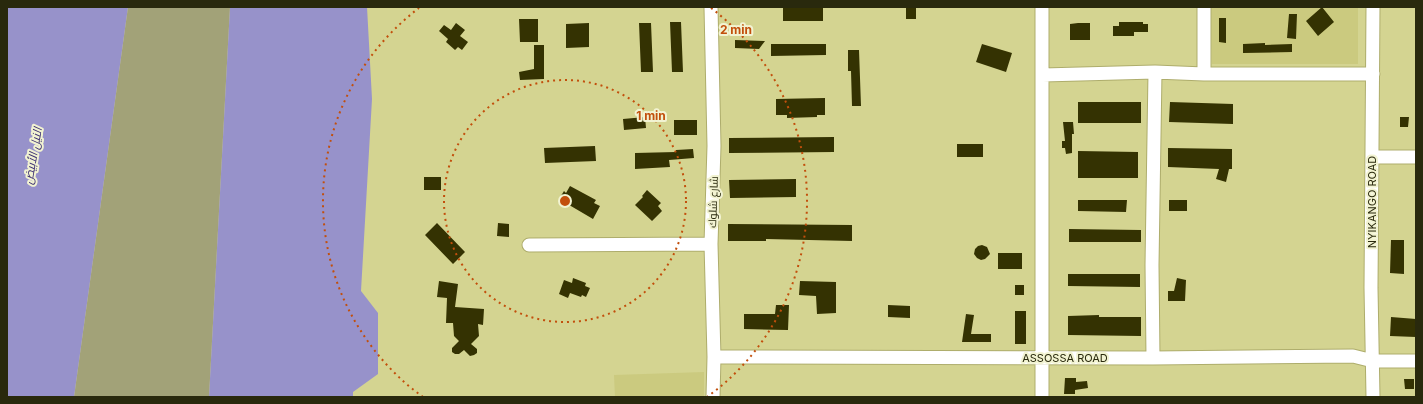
<svg xmlns="http://www.w3.org/2000/svg" width="1423" height="404" font-family="Inter,Cairo,sans-serif">
	<rect width="100%" height="100%" fill="#d4d491"/>
	<path fill="#cbca7f" d="M1211,7H1358V64H1212Z
		M704,372V397H615L614,375Z"/>
	<path fill="#a2a278" d="M128,7H230L209,397H74Z"/>
	<path fill="#9792ca" d="M7,7H128L74,397H7Z
		M230,7H367L372,99L361,291L378,313V374L353,392V397H209Z"/>
	<path fill="#343202" d="M783,7L823,8V21H783Z
		M906,7H916V19H906Z
		M1322,7L1334,22L1318,36L1306,21Z
		M1289,14H1297L1296,39L1287,38Z
		M1219,18H1226V43L1219,42Z
		M519,19H538V42H520Z
		M670,22H681L683,72H672Z
		M1119,22H1143V24H1148V32H1134V36H1113V26H1119Z
		M456,23L465,30L460,36L468,42L462,50L458,47L455,50L446,42L448,39L439,31L444,25L451,30Z
		M589,23V47L566,48V24Z
		M639,23H651L653,72H641Z
		M1078,23H1090V40H1070V24Z
		M735,40L765,41L759,49L735,48Z
		M1265,43V45L1292,44V52L1243,53V44Z
		M771,44H826V55L771,56Z
		M982,44L1012,53L1006,72L976,62Z
		M534,45H544V79L520,80L519,72L534,69Z
		M848,50H859L861,106H852L851,71H848Z
		M825,98V115H817V117L787,118V115H776V99Z
		M1078,102H1141V123H1078Z
		M1170,102L1233,104V124L1169,122Z
		M645,117L646,128L624,130L623,119Z
		M1400,117H1409L1408,127H1400Z
		M674,120H697V135H674Z
		M1063,122H1073L1074,134H1072V153L1066,154L1065,148H1062V141H1065Z
		M834,137V152L729,153V138Z
		M957,144H983V157H957Z
		M595,146L596,161L545,163L544,148Z
		M1168,148L1232,149V169H1229L1226,182L1216,179L1219,169L1168,167Z
		M693,149L694,158L669,160L670,167L635,169V153L676,152V150Z
		M1078,151L1138,152V178H1078Z
		M424,177H441V190H424Z
		M796,179V197L730,198L729,180Z
		M570,186L596,200L594,203L600,206L593,219L559,199L564,191L566,193Z
		M647,190L661,203L658,206L662,211L652,221L635,205L643,197L642,196Z
		M1078,200H1127L1126,212L1078,211Z
		M1169,200H1187V211H1169Z
		M437,223L465,252L453,264L425,235Z
		M498,223L509,224V237L497,236Z
		M728,224L852,225V241L766,239V241H728Z
		M1069,229L1141,230V242H1069Z
		M1391,240H1404V274L1390,273Z
		M982,245L987,247L990,254L985,259L981,260L977,258L974,254L975,249L978,246Z
		M998,253H1022V269H998Z
		M1068,274H1140V287L1068,286Z
		M573,278L586,283L585,286L590,288L586,297L582,295L581,297L570,293L568,298L559,294L564,280L572,283Z
		M1177,278L1186,280L1185,301H1168V291H1174Z
		M439,281L458,284L455,307L484,309L483,325L478,324L479,336L471,344L477,349V353L474,355L470,356L464,350L459,354H455L452,352V348L459,341L454,336L453,323H446L447,298L437,297Z
		M800,281L836,282V313L817,314L816,296L799,295Z
		M1015,285H1024V295H1015Z
		M776,305H789L788,330L744,329V314H775Z
		M888,305L910,306V318L888,317Z
		M1015,311H1026V344H1015Z
		M966,314L974,315L971,334H991V342H962Z
		M1099,315V317H1141V336L1068,335V316Z
		M1391,317L1416,319V337L1390,336Z
		M1065,378H1076V382L1087,381L1088,388L1075,390V394H1064Z
		M1404,379H1414V389H1405Z"/>
	<g fill="none" stroke-linecap="round" stroke-linejoin="round">
		<g stroke="#aead6c" stroke-width="15">
			<path id="minor" d="M711,7L714,146L711,244L714,357L713,397
				M1204,7V74
				M1373,7L1371,288L1373,397
				M1043,75L1155,72L1204,74H1373
				M1372,157H1416
				M529,245L711,244
				M714,357L1153,358L1353,356L1373,361H1416
				M1153,358L1152,265L1155,72
				M1042,397V7"/>
		</g>
		<use href="#minor" stroke="#fff" stroke-width="13"/>
	</g>
	<g fill="none" stroke="#c24f0c" stroke-width="2" stroke-dasharray="2 4">
		<circle cx="565" cy="201" r="121"/>
		<path d="M423 397A242 242 0 0 1 419 8M711 8A242 242 0 0 1 707 397"/>
	</g>
	<g text-anchor="middle" stroke-width="4" stroke-linejoin="round" paint-order="stroke">
		<g font-size="11" fill="#29290d" stroke="#f2f3d2">
			<text transform="translate(713 202) rotate(-88)" y="4">شارع شلوك</text>
			<text transform="translate(1372 202) rotate(-90)" y="4">NYIKANGO ROAD</text>
			<text x="1065" y="362">ASSOSSA ROAD</text>
		</g>
		<g font-size="12" font-style="italic" fill="#3b2f72" stroke="#f2f3d2">
			<text transform="translate(33 156) rotate(-80)" y="4">النيل الأبيض</text>
		</g>
	</g>
	<circle cx="565" cy="201" r="6" fill="#c24f0c" stroke="#f2f3d2" stroke-width="2"/>
	<g font-size="12" text-anchor="middle" font-weight="bold" fill="#c24f0c" stroke="#f2f3d2" stroke-width="4" stroke-linejoin="round" paint-order="stroke">
		<text x="736" y="34">2 min</text>
		<text x="651" y="120">1 min</text>
	</g>
	<rect width="1423" height="404" fill="none" stroke="#29290d" stroke-width="16"/>
</svg>
